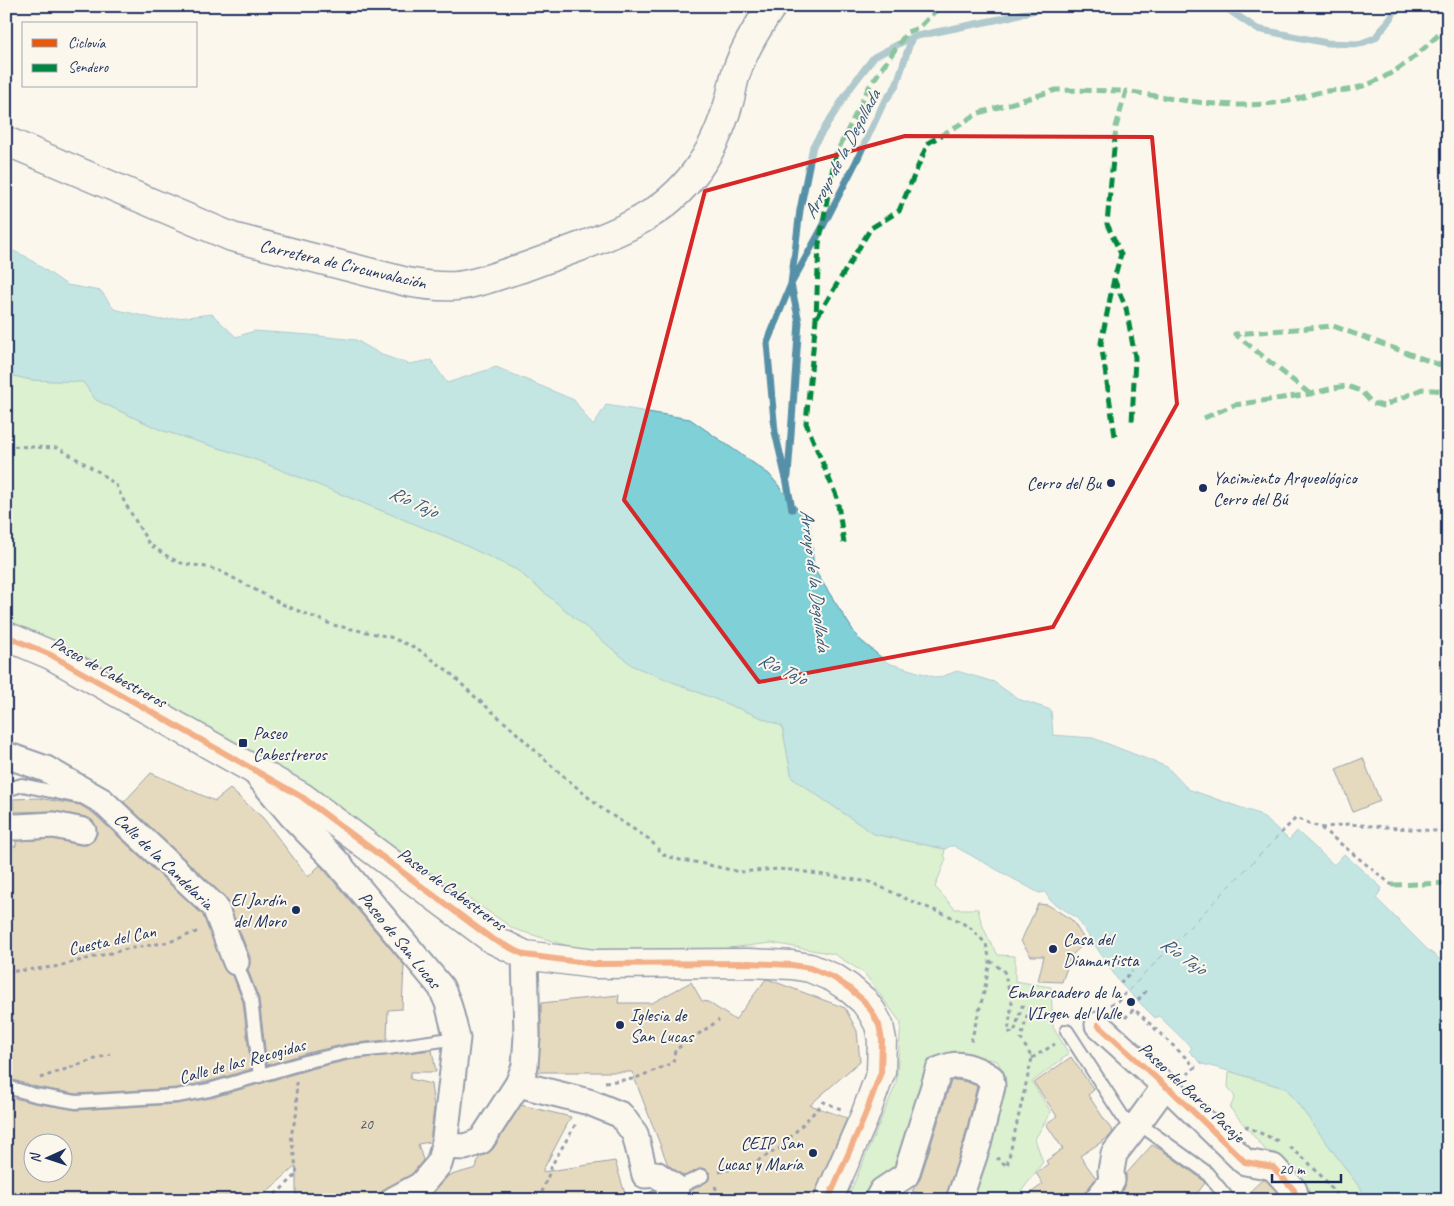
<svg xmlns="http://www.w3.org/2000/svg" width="1454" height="1206" font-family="Caveat,sans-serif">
	<rect width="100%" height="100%" fill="#fbf7ec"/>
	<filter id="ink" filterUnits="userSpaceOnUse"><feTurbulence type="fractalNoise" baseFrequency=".02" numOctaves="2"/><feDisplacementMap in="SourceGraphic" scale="10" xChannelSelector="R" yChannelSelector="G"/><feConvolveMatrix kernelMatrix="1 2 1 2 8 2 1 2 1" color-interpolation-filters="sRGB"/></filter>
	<g filter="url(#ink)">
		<path fill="#b4e8aa" stroke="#688c84" d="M6,374L31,380L83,382L96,400L161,430L254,459L452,539L517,570L633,666L782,726L792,778L874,834L945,849L944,855L946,859L935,887L955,909H978C981,926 989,940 998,955L1015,956V981L1051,987L1053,1027L1069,1054L1032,1082L1051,1112L1035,1139L1043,1162L1015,1200H965L997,1102L1005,1094V1075L997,1061L987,1059L979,1061L956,1055L908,1160L872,1200H847L896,1084L901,1023L864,973L834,954L772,943L678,954L584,951L514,929L269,763L6,624Z
			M1229,1071L1287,1089L1369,1200H1300L1299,1190L1230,1108L1235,1097L1228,1087Z"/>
		<path fill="#7fd0d7" stroke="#5790a7" d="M6,248L25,256L67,285L101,291L114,309L160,320L212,314L236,337L254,331L310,335L356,340L382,355L409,364L431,360L447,383L496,367L574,400L593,426L606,405L690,419L769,474L810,524L814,569L858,638L888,663L938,678L957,671L994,682L1018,699L1051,710L1053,735L1093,738L1167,767L1188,789L1259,814L1274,826L1289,840L1297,831L1334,865L1344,854L1382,888L1376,898L1427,949L1448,966V1200H1369L1287,1089L1229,1071L1202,1064L1189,1051L1192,1048L1159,1016L1155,1018L1120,983L1077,918L1050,900L1045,892L1039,893L954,846H950L945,849L874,834L792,778L782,726L633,666L517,570L452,539L254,459L161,430L96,400L83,382L31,380L6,374Z"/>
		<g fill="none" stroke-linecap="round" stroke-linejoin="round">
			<path stroke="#5790a7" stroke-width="7" d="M1223,6L1257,29L1327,43L1359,44L1375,38L1391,18L1397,6
				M788,476L799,322L791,284L821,230L856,162L883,104L896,86L912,37
				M792,509L787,483L775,432L767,343L791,284L800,210L813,146L851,87L874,57L912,37L1000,19L1051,6"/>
			<path stroke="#34577c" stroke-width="1" stroke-dasharray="6 5" stroke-linecap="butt" d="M1128,991L1281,833"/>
		</g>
		<path fill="#cdb585" stroke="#1b2f5e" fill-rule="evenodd" d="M1363,758L1380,801L1353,812L1336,769Z
			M151,773L215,801L230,789L263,818L308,877L320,865L325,871L404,965L402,1009L388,1010L387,1040L346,1044L307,1053L267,1065L259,999L248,970L250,964V957L228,902L225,897L124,802Z
			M38,798L80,805L93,813L203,915L223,967L227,973L233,976L243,1002L251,1069L207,1082L176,1088L76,1094L37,1087L13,1080H6V847L16,846V841L53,839L80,845H87L94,840L97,833L96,826L93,821L86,817L53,811L14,812L13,799Z
			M1038,904L1048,905L1072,920L1086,942L1071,956L1062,982L1038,981L1044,956H1031L1021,941Z
			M766,979L770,980L845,1008L857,1031L860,1061L810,1105L847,1118L814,1194L813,1200H684L688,1196L690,1191L708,1181L710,1177V1173L706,1169L702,1168L684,1176L668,1165L632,1072H538L541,1037V1003L619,995L618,1003H652L691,982L702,1001L708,1002L735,1020Z
			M432,1050L436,1072H411L410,1079L431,1084L434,1107L430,1142L418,1144L423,1160L412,1174L386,1188L381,1193L379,1200H296V1166L264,1194L158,1198L154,1200H6V1096L34,1103L76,1110L177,1104L211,1098L311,1069L349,1060ZM32,1144H62V1174H32Z
			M1071,1057L1094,1090L1088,1095L1113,1132L1109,1137L1080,1156L1096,1178L1086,1191L1083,1200H1021L1043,1184L1036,1173L1048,1164L1046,1161L1063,1149L1046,1124L1057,1116L1034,1083Z
			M956,1080L967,1082L977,1086L964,1140L945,1200H940L912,1191L920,1179L951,1081Z
			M521,1105L571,1117L542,1172L615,1161L627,1200H424L432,1194L448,1176L476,1168L479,1157L487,1154L493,1149Z
			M1152,1145L1163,1151L1199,1177L1205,1183L1192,1200H1116L1124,1189L1126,1180V1174Z
			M1262,1180H1266L1281,1197V1200H1241Z"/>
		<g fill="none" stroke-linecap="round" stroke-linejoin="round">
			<g stroke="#1b2f5e" stroke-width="16">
				<path id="service" d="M6,790L22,785L79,797
					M236,962L251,1000L260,1076
					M1067,1031L1132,1131
					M6,1088H11L35,1095L76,1102L177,1096L209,1090L309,1061L348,1052L388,1048L457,1038
					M1138,1123L1206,1172L1229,1200
					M651,1200L702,1176"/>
			</g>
			<g stroke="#1b2f5e" stroke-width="29">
				<path id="minor" d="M6,755L46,769L102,801L215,907L236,962
					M255,772L292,816L336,861L441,987L448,1003L457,1038L444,1146L439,1164L421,1185L393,1200
					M6,826L17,827L54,825L83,831
					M1098,1025L1165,1086L1171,1090L1245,1162L1273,1167L1294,1190L1296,1200
					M518,1084L589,1102L621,1115L635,1134L645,1175L656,1174L676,1188
					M444,1146L465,1147L481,1141L518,1084L525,1066L527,1036L525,955
					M877,1200L882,1191L906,1175L939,1070C942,1069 947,1067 951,1066C963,1063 981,1071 991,1078L992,1086L978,1144L959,1200
					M1097,1200L1112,1181L1111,1171L1114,1154L1138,1123L1165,1086"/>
			</g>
			<g stroke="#1b2f5e" stroke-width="31">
				<path id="tertiary" d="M6,636L51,655L302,797L492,939L525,955L594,964L748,963L792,965L810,968L834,978L849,988L864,1001L872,1012L879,1025L882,1040L881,1072L864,1118L828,1200"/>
			</g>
			<g stroke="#1b2f5e" stroke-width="31">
				<path id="secondary" d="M6,141L232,237L407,282C423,285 440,287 456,286C478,284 501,274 522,268C542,261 562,253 582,246C630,228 672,209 701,164C713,147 723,122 729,102C732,92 733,82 736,73C744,49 758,26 772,6"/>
			</g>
			<path stroke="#1b2f5e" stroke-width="3" stroke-dasharray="4 4" stroke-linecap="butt" d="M6,446L58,448L99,472L116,485L124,501L149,544L170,558L184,564L202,566L220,571L282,604L333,625L390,637L418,649L448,671L473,695L510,727L553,767L602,809L649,839L664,855L680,860L700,863L740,872L778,869L792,870L870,882L909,900L954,918L972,929L986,944L990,961L984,992L970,1045
				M1321,828L1392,885
				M1281,833L1296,818L1321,828L1348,824L1448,832
				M990,961L1004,971L1012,1002L1008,1032L1014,1033L1022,1006L1029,1008L1021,1039L1032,1058L1007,1166L997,1158
				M6,972L54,967L127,949L169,942L199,931
				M1120,983L1132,971
				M1138,1000L1148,989
				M1110,1005L1118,1001L1128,991
				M1125,1018L1134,1009L1181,1053L1195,1067L1188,1074
				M1032,1058L1055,1044
				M40,1078L110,1054
				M605,1082L633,1079L673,1063L675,1050L719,1020
				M1245,1126L1280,1142
				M1290,1147L1306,1160L1325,1180L1340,1200
				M719,1172L750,1165L780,1148L824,1102L841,1109
				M715,1186L720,1200
				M1130,1194L1138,1200
				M269,1200L290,1181L297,1174L291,1135L297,1112L296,1082
				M539,1200L553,1163L577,1122"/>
			<use href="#service" stroke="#fbf7ec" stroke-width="12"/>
			<use href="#minor" stroke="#fbf7ec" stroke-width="25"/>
			<use href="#tertiary" stroke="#fbf7ec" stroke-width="28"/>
			<use href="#secondary" stroke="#fbf7ec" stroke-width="28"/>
			<path stroke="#00873e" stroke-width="5" stroke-dasharray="10 5" stroke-linecap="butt" d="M1448,105L1445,116L1448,126
				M1448,204L1445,210L1448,242
				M1114,279L1126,308L1135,357L1132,424
				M817,317L871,228L899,211L928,143L979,113L1056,90L1126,91
				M1310,394L1235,334L1333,326L1440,365L1448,374
				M1204,418L1234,405L1310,394L1333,388L1347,386L1361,391L1372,403L1383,406L1422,389L1444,391L1448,389
				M1115,436L1101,343L1114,279L1121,254L1107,224L1116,127L1126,91C1180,100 1233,111 1288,101C1299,99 1310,94 1321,92C1329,90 1339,91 1347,90C1388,83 1420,54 1448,25
				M844,543L837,498L806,423L816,318L819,244L835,156L869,87L907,32L919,28L937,9H950L953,6
				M1392,885L1448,883"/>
			<g stroke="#fbf7ec" stroke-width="9">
				<path id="cycleway" d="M6,636L51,655L302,797L492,939L525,955L594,964L748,963L792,965L810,968L834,978L849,988L864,1001L872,1012L879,1025L882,1040L881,1072L864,1118L828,1200
					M1098,1025L1165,1086L1171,1090L1245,1162L1273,1167L1294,1190L1296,1200"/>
			</g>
			<use href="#cycleway" stroke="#e8590c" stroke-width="6"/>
		</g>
	</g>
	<path d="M0 0H1454V1206H0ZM905,136L1152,137L1177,404L1053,627L759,682L624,500L705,191Z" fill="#fbf7ec" fill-opacity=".55" fill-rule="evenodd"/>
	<path fill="none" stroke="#d62828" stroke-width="4" stroke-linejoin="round" d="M905,136L1152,137L1177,404L1053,627L759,682L624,500L705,191Z"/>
	<g fill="#1b2f5e" stroke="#fbf7ec" stroke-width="2">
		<circle cx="1111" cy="483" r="5"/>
		<circle cx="1203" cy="488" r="5"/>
		<rect x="238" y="738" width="10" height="10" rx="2.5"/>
		<circle cx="296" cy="910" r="5"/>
		<circle cx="1053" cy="949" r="5"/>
		<circle cx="1131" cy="1002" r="5"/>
		<circle cx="620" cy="1025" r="5"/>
		<circle cx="813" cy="1153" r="5"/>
	</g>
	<g text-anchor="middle" stroke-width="4" stroke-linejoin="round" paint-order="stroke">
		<g font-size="15" fill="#485068">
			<text x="366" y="1129">20</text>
		</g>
		<g font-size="18" fill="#1b2f5e" stroke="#fbf7ec">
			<text transform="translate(343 264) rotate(13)" y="6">Carretera de Circunvalación</text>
			<text transform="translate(109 672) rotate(29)" y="6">Paseo de Cabestreros</text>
			<text transform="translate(164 861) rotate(44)" y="6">Calle de la Candelaria</text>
			<text transform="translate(452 889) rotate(36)" y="6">Paseo de Cabestreros</text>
			<text transform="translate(112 940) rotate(-12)" y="6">Cuesta del Can</text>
			<text transform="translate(400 940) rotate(51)" y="6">Paseo de San Lucas</text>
			<text transform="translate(242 1061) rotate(-15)" y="6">Calle de las Recogidas</text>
			<text transform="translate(1192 1092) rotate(43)" y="6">Paseo del Barco Pasaje</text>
		</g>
		<g font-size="18" fill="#1b2f5e" stroke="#fbf7ec" text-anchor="start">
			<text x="1213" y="484">Yacimiento Arqueológico<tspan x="1213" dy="21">Cerro del Bú</tspan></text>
			<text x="1101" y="489" text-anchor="end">Cerro del Bu</text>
			<text x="253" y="739">Paseo<tspan x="253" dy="21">Cabestreros</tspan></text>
			<text x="286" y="906" text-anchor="end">El Jardín<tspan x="286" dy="21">del Moro</tspan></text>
			<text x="1063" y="945">Casa del<tspan x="1063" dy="21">Diamantista</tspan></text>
			<text x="1121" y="998" text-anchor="end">Embarcadero de la<tspan x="1121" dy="21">VIrgen del Valle</tspan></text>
			<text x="630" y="1021">Iglesia de<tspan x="630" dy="21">San Lucas</tspan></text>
			<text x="803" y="1149" text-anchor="end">CEIP San<tspan x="803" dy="21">Lucas y María</tspan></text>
		</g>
		<g font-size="19" font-style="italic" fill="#34577c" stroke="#fbf7ec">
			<text transform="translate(841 154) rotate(-62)" y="7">Arroyo de la Degollada</text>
			<text transform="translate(414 501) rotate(24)" y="7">Río Tajo</text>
			<text transform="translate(816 580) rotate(83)" y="7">Arroyo de la Degollada</text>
			<text transform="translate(783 668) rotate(25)" y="7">Río Tajo</text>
			<text transform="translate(1184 955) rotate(35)" y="7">Río Tajo</text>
		</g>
	</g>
	<rect width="1454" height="1206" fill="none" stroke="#fbf7ec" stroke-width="25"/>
	<rect x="12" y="12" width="1429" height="1181" fill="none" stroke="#1b2f5e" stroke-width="2" filter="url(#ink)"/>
	<rect x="22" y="22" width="175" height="65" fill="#fbf7ec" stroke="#a1a7b3"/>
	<rect x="32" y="39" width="25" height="8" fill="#e8590c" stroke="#a1a7b3"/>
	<text x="68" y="48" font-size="15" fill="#1b2f5e">Ciclovía</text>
	<rect x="32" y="64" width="25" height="8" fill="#00873e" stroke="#a1a7b3"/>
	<text x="68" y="72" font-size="15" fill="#1b2f5e">Sendero</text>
	<g transform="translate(48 1158) rotate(267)"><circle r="24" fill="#fbf7ec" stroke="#a1a7b3"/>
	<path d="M0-4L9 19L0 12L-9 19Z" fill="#1b2f5e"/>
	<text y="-8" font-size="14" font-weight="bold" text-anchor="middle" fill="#1b2f5e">N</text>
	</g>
	<path d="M1272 1174v8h69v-8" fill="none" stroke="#1b2f5e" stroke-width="2.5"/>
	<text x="1279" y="1174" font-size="15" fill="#1b2f5e" stroke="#fbf7ec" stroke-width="4" paint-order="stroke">20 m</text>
</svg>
